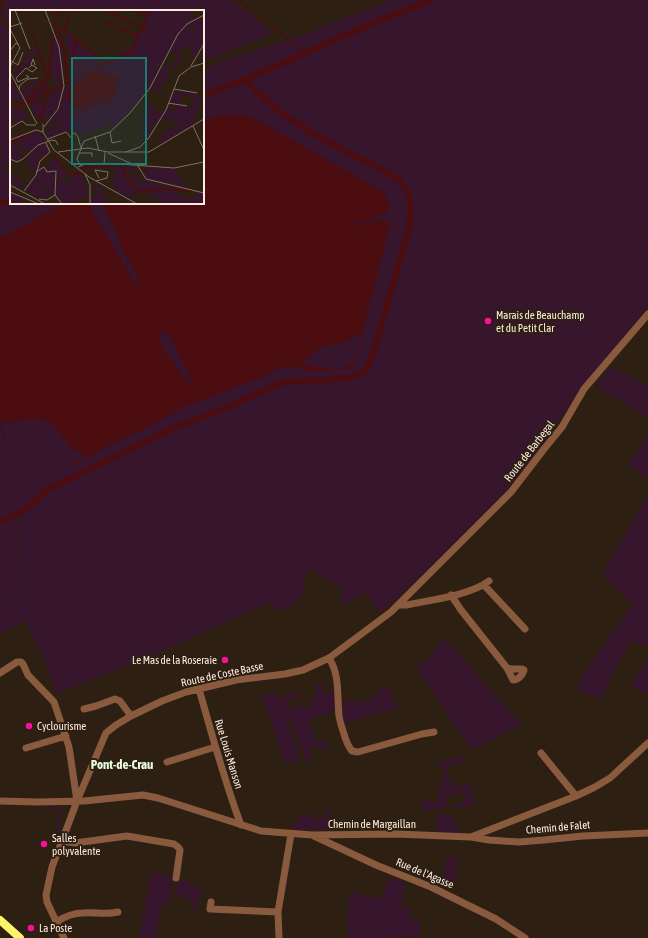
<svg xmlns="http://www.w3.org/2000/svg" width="648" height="938" font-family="'Asap Condensed',sans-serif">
	<rect width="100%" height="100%" fill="#2d1f12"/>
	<path fill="#37152d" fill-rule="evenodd" d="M5,0H231L273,33L214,57L203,62V11H11V24L2,17Z
		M391,0H648V203L647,222L634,263L648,223V306L589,380L580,389L543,445L507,490L415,581L380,613L365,593L340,606L343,589L312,570L306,572L302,598L289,607L275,611L271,602L152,655L56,694L47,665L26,620L0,634V173L11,167V203H203V70L222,61L298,37ZM22,515L23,604L10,610V608L22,603L20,516Z
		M0,22L11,31V54L0,35Z
		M0,37L11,56V164L0,169L1,149L0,147V76L10,64L0,57Z
		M0,59L9,65L0,74Z
		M611,367L648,385V416H646L595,386Z
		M648,436V479L628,464Z
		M648,495V647L631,641L614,671L601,699L578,691L580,679L633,604L602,575Z
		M445,639L521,724L481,746L471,749L416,667L430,658L439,644Z
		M648,659V693L630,687Z
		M321,683L326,694L334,690L335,711L309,720L316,742L324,740L327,748L325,751L318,746L308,750L311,760L306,762C301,748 297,730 288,718L287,719L300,759L298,761L285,763L261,694L275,692L278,698L301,691L302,695L287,700L290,709L304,704L305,709L312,706L310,699L317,697L315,685Z
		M378,686C385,688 391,688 394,695L391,698L399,708L346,723L343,721L342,700C363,703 364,703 381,691Z
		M462,755L464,765L454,762L450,765L447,773L453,787L469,783L475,803L473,806L452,808V805L464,802L466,795L464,792L446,796L447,808L422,810L423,800L437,803L442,778H445L444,770L442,765H434Z
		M44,807C50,807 57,806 62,809L60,826L55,841L59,811L40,808Z
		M326,811H331L332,830H292L291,827L303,814L313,815L316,820L320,819L325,816Z
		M436,815H448L455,821L458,833L437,832Z
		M447,856L459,858L454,885L442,883Z
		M151,872L174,876L168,906L162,905L155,938L139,937Z
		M388,877L404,882L401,907L411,908L409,919L421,921L419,936L370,938H348V906L350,892L382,899Z
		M178,880L189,882L191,888L202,886L195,917L194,915L192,900L178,897L176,893Z"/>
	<path fill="#4b0d0f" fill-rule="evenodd" d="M233,115L250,116L385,193C390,207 391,212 376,217C372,219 368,222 364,222C361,223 358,221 355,222L360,225H365L379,220L388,221L391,217L385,244L361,338L358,357L354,365L348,369L313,372L297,367H281L265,376L186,406L144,429L96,452L85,459L73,464L47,467H33L28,465L23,456H17L12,454L1,430L0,422C2,428 9,448 13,453C15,455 19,455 22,455L28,464L34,466L47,467L73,463L83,458L84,454L73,449L61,435L48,421L38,419H26L8,423L2,421H0V238L65,203H89L99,223L107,235L135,284L141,291L136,274L122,250L120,239L102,203H203V121L217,116ZM164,332C173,338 176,350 181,360C185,368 190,377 193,386C182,379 178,369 171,359C167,353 161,347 160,339C160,338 161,334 161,333ZM357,334L360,337C359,343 359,352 356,358C352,368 337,370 328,369C325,369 322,367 319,367C313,365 311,367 304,364V361L322,346L328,347L333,344L345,343L348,339Z"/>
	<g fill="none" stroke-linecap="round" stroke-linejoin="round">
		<path stroke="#4b0d0f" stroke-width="1.5" d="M238,0L306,53
			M0,13L3,0
			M0,19L11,28"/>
		<path stroke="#4b0d0f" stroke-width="6" d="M243,80L253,88
			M203,96L260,73L366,26L431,0
			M0,204L11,199
			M2,521C20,513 32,507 45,491L174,428L228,407L283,382L317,381L352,377L364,372L369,365L377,340L409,228C411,216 412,194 403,184C393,173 365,161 351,154C318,137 284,118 257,92"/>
		<path stroke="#8a5a3f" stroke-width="7" d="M484,585L525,629
			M451,595L461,610L507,668L513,680C518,680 523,675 524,670L522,669H511L507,668
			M400,605H407C430,600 471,595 489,581
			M329,658C340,675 337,696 339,716C340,722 342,728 344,734C346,741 348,746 352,751L358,752L422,734L434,732
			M0,673L17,662H21L23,664L28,675L54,702L69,747L77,801
			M199,689C212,735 224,780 241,825
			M84,709L96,706L115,699L120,701L131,716
			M26,748L66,736
			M541,753L576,796
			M167,762L215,747
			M0,801L37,802L84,801L143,795L158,798L261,831L312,835L396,834L471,837L576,796L595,787L610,778L648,743
			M314,836L376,865L431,887L496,919L525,938
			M471,837L489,840L519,842L544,840L583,836L648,833
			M62,841L75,843L127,836L174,844L178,847L180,850L176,878
			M211,902L210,909L278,912
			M56,922C64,917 73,913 83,913C95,912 106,915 118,912
			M64,938L47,902L46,895L52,867L62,841L77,801L106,733L116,725L131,716L162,701L186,692L236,680L285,674L303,670L329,658L391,612L511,492L544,449L562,427L584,389L648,314
			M279,938L278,912L291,834"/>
		<path stroke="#fcf568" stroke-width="8" d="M0,920L20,938"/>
	</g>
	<g fill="#fa0f96" stroke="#2d1f12" stroke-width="1.5">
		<circle cx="488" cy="321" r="4"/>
		<circle cx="225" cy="660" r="4"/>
		<circle cx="29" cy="726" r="4"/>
		<circle cx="44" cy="844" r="4"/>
		<circle cx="31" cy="928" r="4"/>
	</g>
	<g text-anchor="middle" stroke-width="4" stroke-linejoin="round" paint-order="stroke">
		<g font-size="11" fill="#feecdf" stroke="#2d1f12" text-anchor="start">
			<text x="496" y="319">Marais de Beauchamp<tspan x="496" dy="13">et du Petit Clar</tspan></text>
			<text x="217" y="664" text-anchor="end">Le Mas de la Roseraie</text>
			<text x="37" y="730">Cyclourisme</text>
			<text x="52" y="842">Salles<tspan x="52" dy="13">polyvalente</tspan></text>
			<text x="39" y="932">La Poste</text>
		</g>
		<g font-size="11" fill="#feecdf" stroke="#2d1f12">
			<text transform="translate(529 451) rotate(-52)" y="4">Route de Barbegal</text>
			<text transform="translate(222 674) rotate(-12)" y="4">Route de Coste Basse</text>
			<text transform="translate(229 754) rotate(73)" y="4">Rue Louis Manson</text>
			<text x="372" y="828">Chemin de Margaillan</text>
			<text transform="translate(558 827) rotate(-5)" y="4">Chemin de Falet</text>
			<text transform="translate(425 873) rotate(23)" y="4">Rue de l'Agasse</text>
		</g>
		<g font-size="13" font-weight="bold" fill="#eafee0" stroke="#2d1f12">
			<text x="122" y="769">Pont-de-Crau</text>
		</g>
	</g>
	<g transform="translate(10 10)">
		<rect width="194" height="194" fill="#2d1f12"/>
		<path d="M137,0H182L179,9L181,11L185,6L194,12V24L191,27L194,33L191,39L189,37L188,39L187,44L184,48L180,45L184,37L181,34L176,39L172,38L168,45L172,47L171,49L165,60L162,57L168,45L160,40L168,25L176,16L186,25L179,13L168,23L163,31L143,69L136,71H142L140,76L105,117L98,112L95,117L69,126L65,118L38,128L36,122L57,110L47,114L46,110L33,121L48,101L56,75L59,74L62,67L55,21L66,30L62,48L67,31L93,51L79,59L108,47L122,36L125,25L133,15ZM42,13L54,43L55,72L50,37ZM44,24L49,38L52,66L50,72L45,75V65L41,64L40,56ZM24,38L29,46L22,44L20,53L5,69L3,65ZM153,54L158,57V66L148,83L139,79L149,78L141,76L148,63L151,65L150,61ZM32,66V70L25,75L23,82L15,90L11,81ZM0,67L13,91L10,92L0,88ZM38,71L35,82L17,93V92ZM52,77L49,94L38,111L36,108L33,112V101L39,87L45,80ZM171,81L190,85L191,94L185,97L189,99L184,105V115L170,123L168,121L172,118L169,114L167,116L171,118L167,120L169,124L153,133L149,129L160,117L163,119L165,118L167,112L150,109L157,98H162L159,101L164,103L166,95L181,98L184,92L189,94L176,85L170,89V95L159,93L164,91L160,89L164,82L173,85ZM132,89L145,96L143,99L152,104L145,116H140L142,121L138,127L134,126L136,121L134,120L130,127L128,126L134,116L131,113L136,103L134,100L141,97L130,91ZM28,90L29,93L34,91L28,111L20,97L22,96L20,95ZM0,99L18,102V106L5,114L3,111L0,112ZM25,121L31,123L36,132L18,142H13L7,131ZM4,130L13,149H7L6,151L0,149V131ZM35,133L40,141L32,148L29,143L25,147L32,148L25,162L23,161L15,149L29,135ZM43,147L52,157L56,165L47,167L45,159L37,161L35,157L41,156L39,153ZM109,156L126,182L121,190L102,177L106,157ZM114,156L122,157L125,167L129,162L132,167L126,169L122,163L117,164ZM34,158L36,162L45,161L44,184L42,186L26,167L27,162ZM143,158H166L165,163L168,164L176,178L136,169L135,159ZM67,163L75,170L77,188L67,189V194H54L46,185L47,168L52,167L53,172H60L61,165ZM0,164L9,169L14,179L0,173ZM23,167H24L40,188L32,189L16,180L18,173H24L20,172L21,170L25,171ZM123,167L129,174L133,173L129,172L130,169L133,168V171L134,169L144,172L146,176L150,174L161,179L129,181L118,168ZM83,177H88L102,194H81V185H86V181H81ZM155,180L169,181L168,185L180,189H185L187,183L194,184V194H146L149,188L145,185L136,194L140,188L137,182ZM0,182L13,186L9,194H0Z" fill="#37152d"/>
		<path d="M15,0L38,64L35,73L20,90L11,95L0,88L9,93L14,92L36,67ZM87,61L106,70L102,89H94L65,100L56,86L59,77Z" fill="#4b0d0f"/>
		<path fill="none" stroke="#4b0d0f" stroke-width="2" d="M124,0L138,6M98,2L134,17M95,12L127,25M54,20L97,54M48,21H54L62,1M66,30L62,50L78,63M61,71L122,41L126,34L127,24L135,17L138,0M37,82L43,24M0,98H9L58,72L54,38L45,12V4L55,0M62,107L82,96L104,89L109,70L91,58M29,111L39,81M1,131L20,125M44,146L58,165L73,163L75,157L105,156M111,155L120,173L129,182L156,179L181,181"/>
		<path fill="none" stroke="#817164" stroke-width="1" d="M5,0L20,39M0,17L12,13M0,19L10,38L0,57M0,41L6,33L9,35M0,50L8,55L13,42M21,55L23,49L25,55M181,56L194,34M0,62L27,114M8,72L6,68L16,58L22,62L27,58L22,55L19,58M8,72L19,67L16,65M9,79L10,75L18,69L28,68M164,79L187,83M158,93L177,96M33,114V122L44,140L79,167L127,194M183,116L194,140M34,117L48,99L54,76L49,37L35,0M0,118L12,111L17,115H26M100,122L102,133L111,131M61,124L65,123L68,127L71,138M85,126L89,141M38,129L56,122L62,129V139M0,130L26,120L33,122M48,142L78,138L98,142H139L194,109M116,142L130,137L138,129L156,100L169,66L181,57L194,53M69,143H82V147M98,143L122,154M0,149L7,152L13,149L28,135L42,130L46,131L48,135M70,155L67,149L74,131L100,122L120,103L140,78L168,24L177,14L194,5M94,155L95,142M128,156L136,169L194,183M68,157L75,154H110L164,158L194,152M26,162L34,157L37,162L46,161L45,185L52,194M75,164L80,175V194M86,171L97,168L98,162L85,160L89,168M0,175L35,194M14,181L26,165L30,151L40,142L36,133M0,182L29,194M29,189L37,190L45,185"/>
		<path fill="#1b7c74" fill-opacity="0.15" stroke="#1b7c74" stroke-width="2" d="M62,48H136V154H62Z"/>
		<rect width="194" height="194" fill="none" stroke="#feecdf" stroke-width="2"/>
	</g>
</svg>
